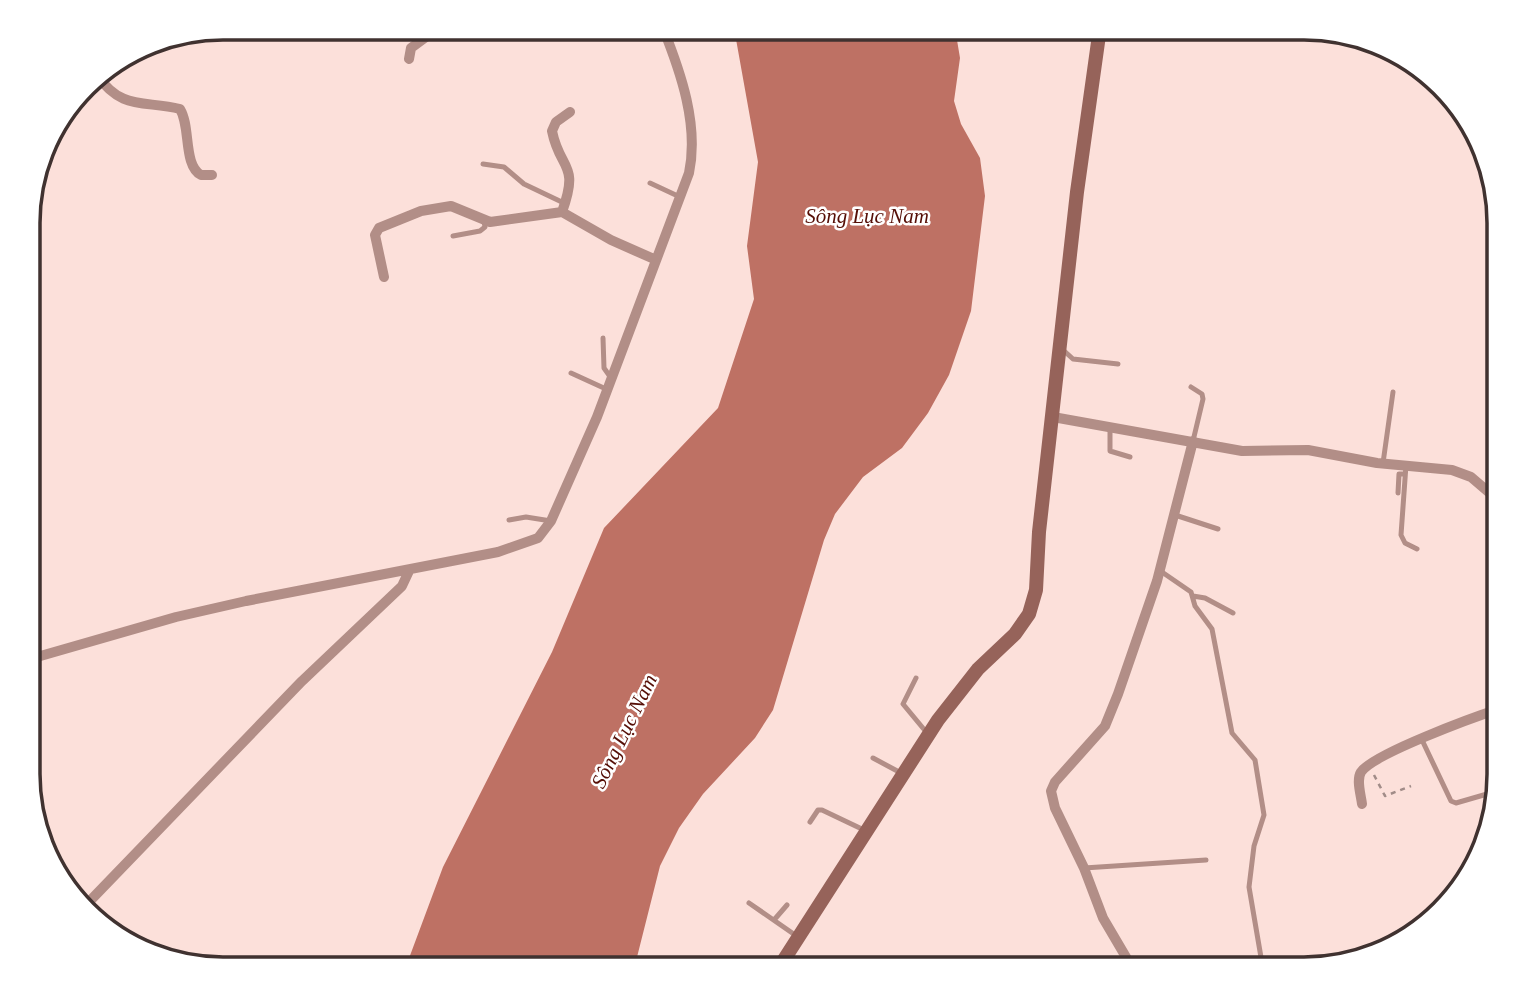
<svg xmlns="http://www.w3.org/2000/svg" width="1527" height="997" font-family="Georgia,serif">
	<rect width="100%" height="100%" fill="#fce0da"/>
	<path fill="#be7164" d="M734,28H955L960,58L954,101L961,124L980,158L985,196L971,311L949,375L928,413L902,448L863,477L835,514L824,540L773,710L755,738L703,794L679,828L660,866L634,969H405L443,867L552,652L604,528L718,408L754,299L747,246L758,162Z"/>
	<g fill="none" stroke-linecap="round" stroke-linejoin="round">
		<path stroke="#a18c88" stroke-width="2.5" stroke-dasharray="5 5" stroke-linecap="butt" d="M1374,775L1385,796L1411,786"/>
		<path stroke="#b28e87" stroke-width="5" d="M483,164L504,167L524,184L566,204
			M650,183L680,197
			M453,236L480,231L485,227L484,221
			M603,338L604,368L611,378
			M1062,349L1073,359L1118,364
			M571,373L606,389
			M1191,387L1202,394L1203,399L1193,441
			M1110,426V451L1130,457
			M1383,463L1393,392
			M1406,465L1401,535L1405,543L1417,549
			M1398,493L1399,474H1405
			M1175,515L1218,529
			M509,520L526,517L551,521
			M1159,570L1191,592L1195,606L1212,629L1232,733L1255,760L1264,815L1254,846L1249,887L1263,969
			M1193,596L1205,598L1233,613
			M916,678L903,704L927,733
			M1422,740L1451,801L1456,803L1494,792
			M873,758L901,773
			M810,822L818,810H822L864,830
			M1084,868L1206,860
			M749,903L798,937
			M774,920L787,905"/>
		<path stroke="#b28e87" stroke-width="10" d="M409,59L411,48L438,28
			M97,75C122,111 144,100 180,109C191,127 183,165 201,175H212
			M570,112L556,122L552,131C560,171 580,162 562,212L611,240L654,259
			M384,277L375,235L379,228L421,211L451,206L490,222L562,212
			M1053,417L1242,451L1308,450L1377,463L1452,470L1471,477L1499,501
			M30,659L176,617L246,601L498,552L538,538L551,521L597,417L689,173C699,125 681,73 663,28
			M1362,804C1361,795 1356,780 1361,772C1373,754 1474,717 1499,709
			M86,905L302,681L402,586L409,571
			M1133,969L1103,918L1084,868L1055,808L1051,791L1055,782L1105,726L1118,694L1157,581L1193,441"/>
		<path stroke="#96635a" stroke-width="14" d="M778,969L938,720L978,669L1015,634L1029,614L1036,590L1039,532L1077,192L1100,28"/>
	</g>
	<g text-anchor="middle" stroke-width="5" stroke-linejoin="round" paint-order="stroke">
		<g font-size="21" font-style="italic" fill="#560f07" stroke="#fff">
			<text x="867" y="223">Sông Lục Nam</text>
			<text transform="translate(624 731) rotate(-64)" y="7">Sông Lục Nam</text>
		</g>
	</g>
	<path d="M0 0H1527V997H0ZM223 40H1304A183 183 0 0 1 1487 223V774A183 183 0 0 1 1304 957H223A183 183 0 0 1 40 774V223A183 183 0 0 1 223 40Z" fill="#fff" fill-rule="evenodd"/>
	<path fill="none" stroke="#403230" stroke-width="3.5" d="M223 40H1304A183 183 0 0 1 1487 223V774A183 183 0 0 1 1304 957H223A183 183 0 0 1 40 774V223A183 183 0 0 1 223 40Z"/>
</svg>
